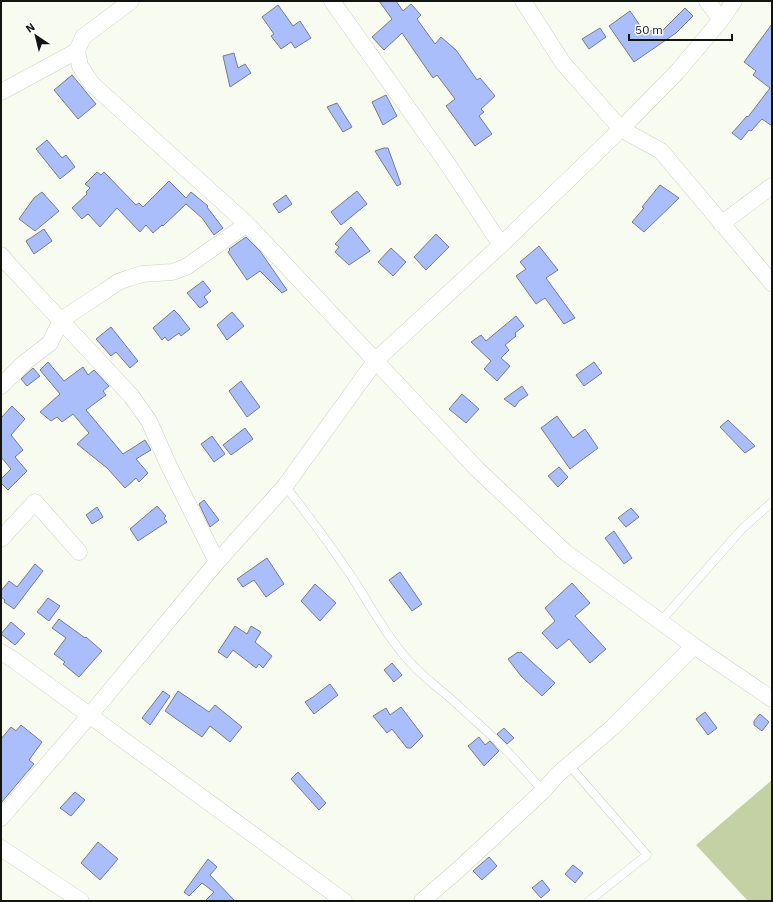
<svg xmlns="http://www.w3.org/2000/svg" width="773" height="902" font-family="'IBM Plex Sans',sans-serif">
	<rect width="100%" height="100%" fill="#f8fcf0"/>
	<path fill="#c4d1a4" d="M772,780V901H748L696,845Z"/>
	<path fill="#aabefc" stroke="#787c86" d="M379,1H396L403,11L411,4L421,15L417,19L435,44L441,37L456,50L477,80L480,78L495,96L481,109L484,112L479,116L492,134L475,146L446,106L455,99L437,75L433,78L402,33L384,50L372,37L392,19Z
		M278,5L293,26L300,21L311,38L295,48L291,42L281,49L271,36L274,34L262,17Z
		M685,8L693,16L676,33L634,62L609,26L630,11L646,34L655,28L659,34Z
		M772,24V126L762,119L751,131L749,130L741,140L732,133L747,116L748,117L770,88L753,75L756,71L744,62Z
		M600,28L606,37L589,49L582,39Z
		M234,53L238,68L245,64L251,73L230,87L223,56Z
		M72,75L96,104L78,119L54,90Z
		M386,95L397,116L383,125L372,102Z
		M337,103L352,127L343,132L327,107Z
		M47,140L62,158L66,155L75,167L60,179L36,149Z
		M384,148H388L401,184L397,186L375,151Z
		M97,172L101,175L104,172L136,205L139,203L143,207L169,181L186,198L191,192L208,206L207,207L223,228L214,235L202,218L186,204L163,226L162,225L153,233L146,225L140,232L117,208L100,227L88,214L82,219L72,208L87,194L86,192L90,188L85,184Z
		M660,185L679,198L644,232L632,222L644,208L642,207Z
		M357,191L367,204L341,225L331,212Z
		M42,192L59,211L35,231L19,219L34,198Z
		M286,195L292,204L279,213L273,204Z
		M351,227L370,251L349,265L335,252L339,247L335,244Z
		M44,229L52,241L34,254L26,241Z
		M436,234L449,247L426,270L414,257Z
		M246,237L260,251L287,290L282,293L260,271L247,280L228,252L230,250L229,249Z
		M539,246L558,270L546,278L575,318L564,324L545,298L536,304L516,276L526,269L520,262Z
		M391,248L406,262L393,276L378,262Z
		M203,281L211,291L204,297L208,302L200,308L187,293Z
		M174,310L179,315L190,329L181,336L179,333L168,341L165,337L162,340L153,328Z
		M232,312L244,326L227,340L217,325Z
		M516,316L524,326L515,333L516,336L505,345L509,350L501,358L510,366L497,381L484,369L491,361L471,342L481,335L486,341Z
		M111,327L138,361L130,368L116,352L111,356L96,339Z
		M48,362L64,381L83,367L88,375L94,370L109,386L103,391L106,395L86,410L123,454L145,440L151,450L136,459L148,473L139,482L136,478L125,488L107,468L77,444L89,433L73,414L62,422L57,417L51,421L40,412L60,394L40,370Z
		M594,362L602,373L584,386L576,375Z
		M33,368L40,376L27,386L21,379Z
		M241,381L260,407L247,417L229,391Z
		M522,386L528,395L519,401L515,407L504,399Z
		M462,394L479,409L466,423L449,409Z
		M12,406L25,419L11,435L23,450L15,457L27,471L8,490L1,483V479L11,469L1,457V418Z
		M557,416L573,438L585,429L598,448L570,469L541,428Z
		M728,420L755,446L745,453L720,427Z
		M245,428L253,439L231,455L223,445Z
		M212,436L225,454L214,462L201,444Z
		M559,467L568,477L558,487L548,476Z
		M204,500L219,520L210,527L199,504Z
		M157,506L166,516L164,518L167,522L138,541L130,529Z
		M97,507L103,517L92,524L86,515Z
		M631,508L639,517L626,527L618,518Z
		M614,531L632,558L624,564L605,538Z
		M267,558L284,584L266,597L254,580L243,587L237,579Z
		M35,564L43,571L14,609L4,602L5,600L1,597V591L9,581L17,587Z
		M400,572L422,604L412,611L389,580Z
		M572,583L590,603L575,616L606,649L590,663L569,639L557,649L542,633L555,621L545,608Z
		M315,584L336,603L320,621L301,601Z
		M48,598L60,606L49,621L37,612Z
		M59,619L85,638L86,637L102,651L79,677L63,664L65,662L54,654L66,638L52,628Z
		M11,622L25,634L15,645L1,634Z
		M235,626L247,634L251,626L261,632L255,642L272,656L263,668L259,664L256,668L233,650L227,658L218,652Z
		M518,652L519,653L521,652L555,683L542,696L521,676L508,659Z
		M392,663L402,675L394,682L384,670Z
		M330,684L338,695L314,714L305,702L313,697Z
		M163,691L170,696L150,725L142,718Z
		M178,691L209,712L215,705L242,727L230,742L210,726L202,737L165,711Z
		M401,707L423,736L411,748H407L392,729L387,733L373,716L386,708L390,715Z
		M705,712L717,728L708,735L696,719Z
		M760,714L769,722L762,731L754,725V721Z
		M21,725L42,742L29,760L34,764L1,803V739L11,727L16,731Z
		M504,728L514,738L507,744L497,734Z
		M479,737L485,745L490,741L499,751L484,766L468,746Z
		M298,772L326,803L319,810L291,779Z
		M75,792L85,800L71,816L60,808Z
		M98,842L118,859L100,880L81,863Z
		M489,857L497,866L482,880L473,871Z
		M208,859L217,867L210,875L235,901H205L214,892L202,883L189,896L184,892Z
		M573,865L583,873L575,883L565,874Z
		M542,880L550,890L541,898L532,888Z"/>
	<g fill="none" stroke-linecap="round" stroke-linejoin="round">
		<g stroke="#cdd1c5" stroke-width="9">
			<path id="lane" d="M285,486C309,516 331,546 352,577C370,605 386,635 408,660C419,673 431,682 444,693C454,701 463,710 473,719C499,741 521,766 543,791
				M661,621L741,530L772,502
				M569,765L647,855L589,901"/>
		</g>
		<g stroke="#cdd1c5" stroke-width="17">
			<path id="street" d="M131,1L83,37L77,51L80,66L92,84L247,224L477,469L565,552L694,646L772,699
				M332,1L449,166L501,245
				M523,1L563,63L621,129L661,151L772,283
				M707,1L721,20
				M1,92L77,51
				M721,224L772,186
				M1,255L10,266L110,373L132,397L149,421L168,464L217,562
				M1,386L24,363L50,343L61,320L105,291L118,282L129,278L142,274L172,272L186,267L247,224
				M1,539L35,502L79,552
				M1,652L11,658L344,901
				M1,818L90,715L217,562L285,486L376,360L501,245L621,129L677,72L721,20L734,1
				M1,848L81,901
				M422,901L458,870L543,791L557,775L613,727L694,646"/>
		</g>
		<use href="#lane" stroke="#fff" stroke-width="8"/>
		<use href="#street" stroke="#fff" stroke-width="16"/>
	</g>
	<rect width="773" height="902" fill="none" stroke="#121410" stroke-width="4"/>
	<g transform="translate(36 36) rotate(325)" stroke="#ffffff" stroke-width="3" paint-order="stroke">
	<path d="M0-3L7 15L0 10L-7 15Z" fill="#121410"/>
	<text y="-6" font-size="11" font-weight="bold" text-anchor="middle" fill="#121410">N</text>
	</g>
	<path d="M629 34v6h103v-6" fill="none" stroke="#121410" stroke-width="2"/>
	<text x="635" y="34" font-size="12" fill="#121410" stroke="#ffffff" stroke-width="3" paint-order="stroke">50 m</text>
</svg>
